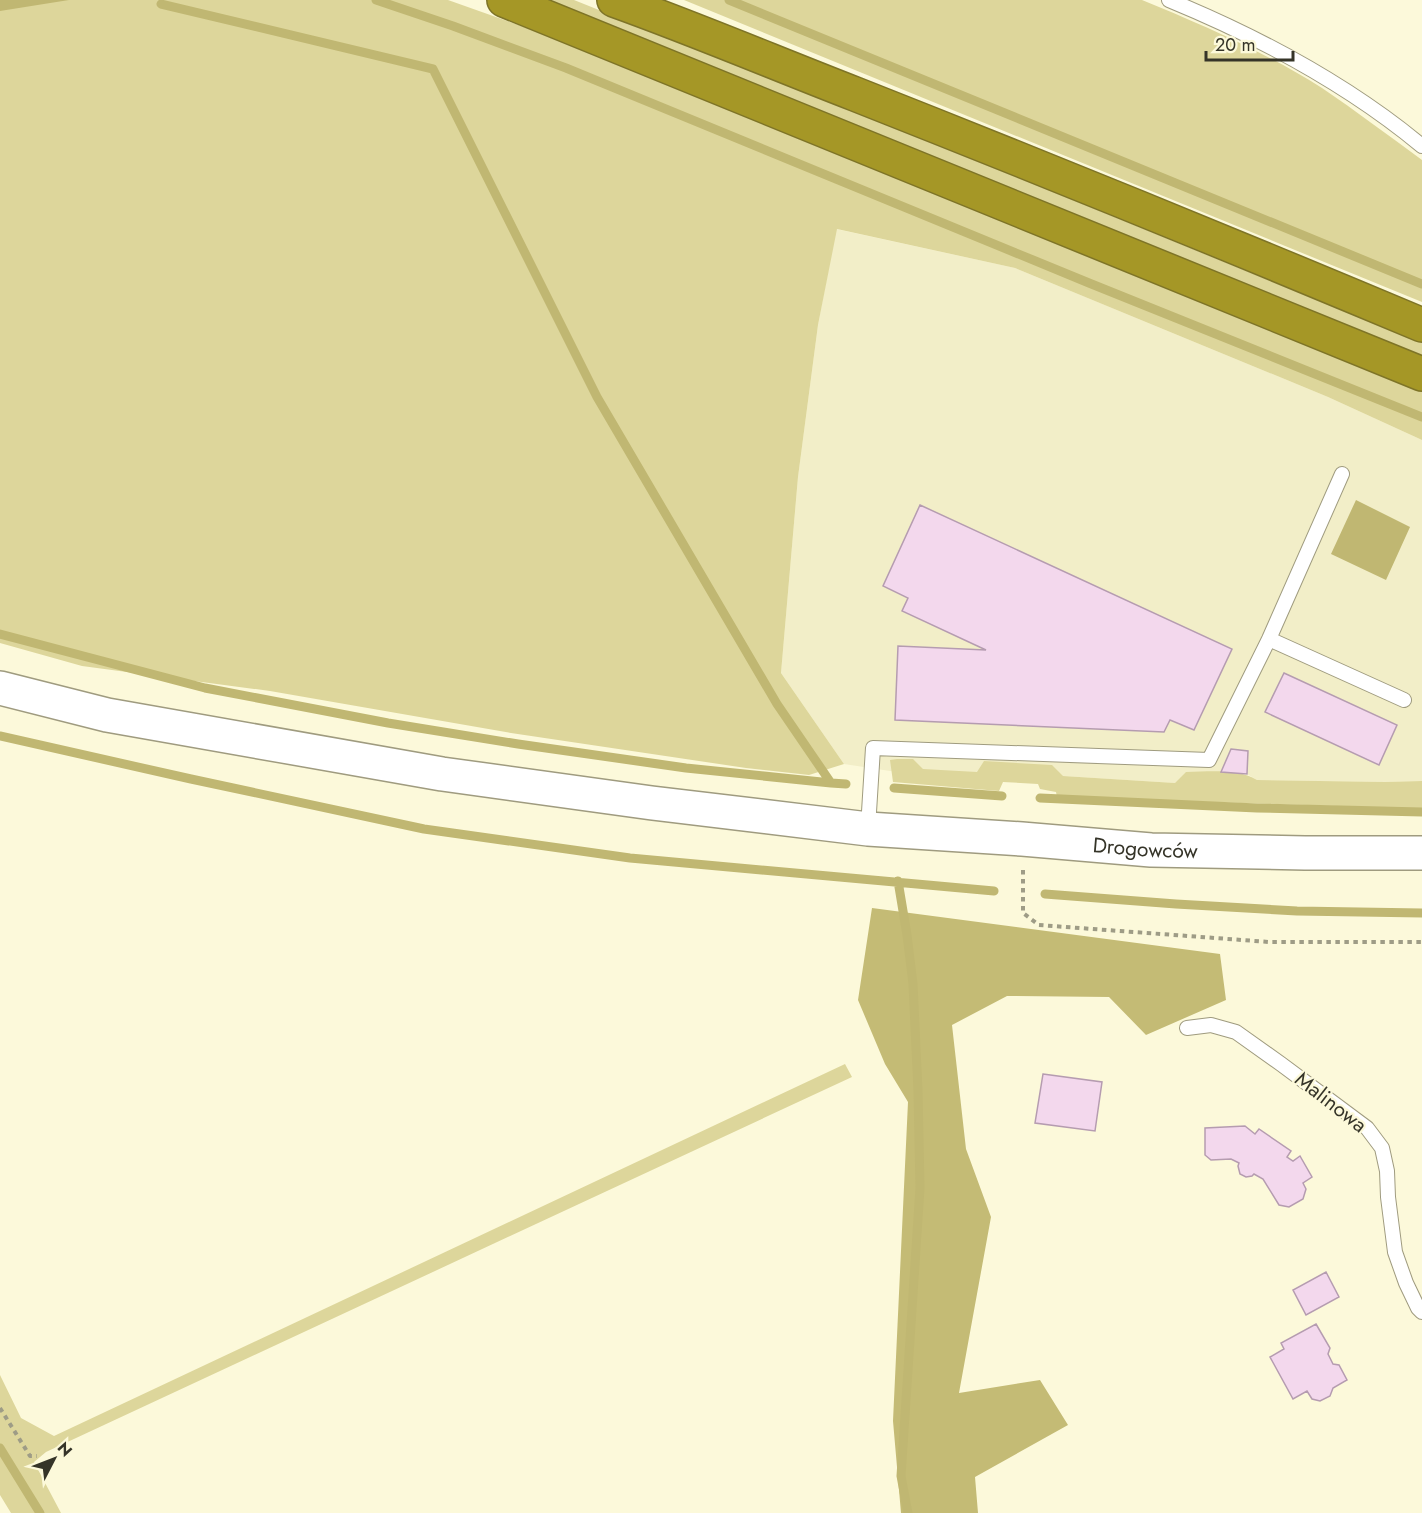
<svg xmlns="http://www.w3.org/2000/svg" width="1422" height="1513" font-family="Jost,sans-serif">
	<rect width="100%" height="100%" fill="#fcf9da"/>
	<path fill="#f2eec8" d="M836,229L1015,268L1328,397L1422,440V781L1385,782L1257,780L1247,774L1221,772L1175,783L1063,776L890,771L844,764L781,673L798,477L818,325Z"/>
	<path fill="#ddd69b" d="M0,0H448L524,27L610,60L1271,328L1422,391V440L1328,397L1015,268L837,229L818,325L798,477L781,673L844,764L809,775L746,768L511,733L270,691L82,666L0,643Z
		M549,0H574L1039,186L1422,343V356Z
		M684,0H1142C1203,25 1265,52 1322,88C1356,111 1389,136 1422,160V302Z
		M897,759H913L923,769L977,772L984,761L1052,765L1063,776L1175,783L1186,772C1209,772 1237,768 1257,780L1385,782L1422,781V808H1398L1057,797L1056,792L1040,789L1038,784L1003,782L999,791L893,782L890,760Z
		M845,1064L852,1077L46,1452L34,1462L61,1513H11L0,1495V1375L21,1418L54,1436Z"/>
	<path fill="#c4bb75" d="M872,908L1220,954L1226,1000L1146,1035L1109,997L1007,996L952,1025L966,1149L991,1217L959,1393L1040,1380L1068,1425L975,1477L978,1513H901L893,1421L908,1102L885,1064L858,1000Z"/>
	<path fill="#c0b772" d="M0,0H69L0,11Z
		M1356,500L1410,527L1386,580L1331,554Z"/>
	<g fill="none" stroke-linecap="round" stroke-linejoin="round">
		<path stroke="#c0b772" stroke-width="9" d="M376,0L453,26L566,68L1089,283L1422,417
			M729,0L1422,284
			M161,4L433,69L597,397L777,704L831,783L846,784
			M0,634L205,688L388,723L518,744L686,768L831,783
			M0,736L191,779L424,829L630,858L994,891
			M894,788L1002,796
			M1040,798L1257,808L1422,812
			M898,881L907,935L913,984L918,1091L920,1188L901,1476L908,1513
			M1045,894L1176,904L1297,911L1422,913
			M0,1448L40,1513"/>
	</g>
	<path fill="#f3d8ed" stroke="#b59cb0" stroke-width="1.5" d="M920,505L1232,649L1194,730L1170,720L1164,732L895,720L898,646L986,650L902,611L908,598L883,586Z
		M1284,673L1397,725L1379,765L1265,712Z
		M1231,749L1248,751L1247,774L1221,772Z
		M1043,1074L1102,1082L1095,1131L1035,1123Z
		M1245,1126L1255,1134L1259,1129L1291,1151L1287,1157L1293,1161L1300,1156L1312,1177L1303,1183L1306,1189L1303,1199L1289,1207L1279,1205L1263,1179L1254,1174L1252,1176L1246,1177L1240,1174L1238,1166L1239,1163L1231,1159L1211,1160L1205,1155V1128Z
		M1326,1272L1339,1297L1306,1315L1293,1290Z
		M1316,1324L1330,1348L1328,1354L1333,1364L1339,1365L1347,1380L1333,1388L1330,1396L1320,1401L1312,1399L1307,1391L1293,1399L1270,1357L1284,1349L1281,1343Z"/>
	<g fill="none" stroke-linecap="round" stroke-linejoin="round">
		<g stroke="#9f9b7f" stroke-width="16">
			<path id="service" d="M1169,0C1259,37 1347,84 1422,146
				M1269,639L1404,700
				M868,828L873,748L1209,760L1269,639L1342,474
				M1187,1028L1211,1025L1236,1032L1281,1064L1367,1128L1382,1148L1387,1171L1388,1197L1395,1252L1406,1283L1418,1308L1422,1312"/>
		</g>
		<g stroke="#9f9b7f" stroke-width="36">
			<g id="secondary">
				<path id="s1" d="M0,688L107,715L442,774L652,803L868,829L1022,839L1151,850L1305,853H1422"/>
			</g>
		</g>
		<g stroke="#7e7427" stroke-width="36">
			<path id="motorway" d="M504,0L1422,374
				M614,0C695,29 775,63 855,94C1045,169 1234,246 1422,325"/>
		</g>
		<path stroke="#9e9c86" stroke-width="4" stroke-dasharray="4.5 4.5" stroke-linecap="butt" d="M1023,870V913L1039,925L1269,942H1422
			M0,1408L30,1456H37"/>
		<use href="#service" stroke="#fff" stroke-width="14"/>
		<use href="#secondary" stroke="#fff" stroke-width="33"/>
		<use href="#motorway" stroke="#a59726" stroke-width="33"/>
	</g>
	<g text-anchor="middle" stroke-width="4.5" stroke-linejoin="round" paint-order="stroke">
		<g font-size="21" fill="#353428" stroke="#fcf9da">
			<text dy="7" stroke="none"><textPath href="#s1" startOffset="1158">Drogowców</textPath></text>
			<text transform="translate(1331 1102) rotate(38)" y="7">Malinowa</text>
		</g>
	</g>
	<g transform="translate(54 1459) rotate(48)" stroke="#fcf9da" stroke-width="4.5" paint-order="stroke">
	<path d="M0-4.5L10 22L0 15L-10 22Z" fill="#353428"/>
	<text y="-9" font-size="16" font-weight="bold" text-anchor="middle" fill="#353428">N</text>
	</g>
	<path d="M1206 51v9h87v-9" fill="none" stroke="#353428" stroke-width="3"/>
	<text x="1215" y="51" font-size="18" fill="#353428" stroke="#fcf9da" stroke-width="4.5" paint-order="stroke">20 m</text>
</svg>
